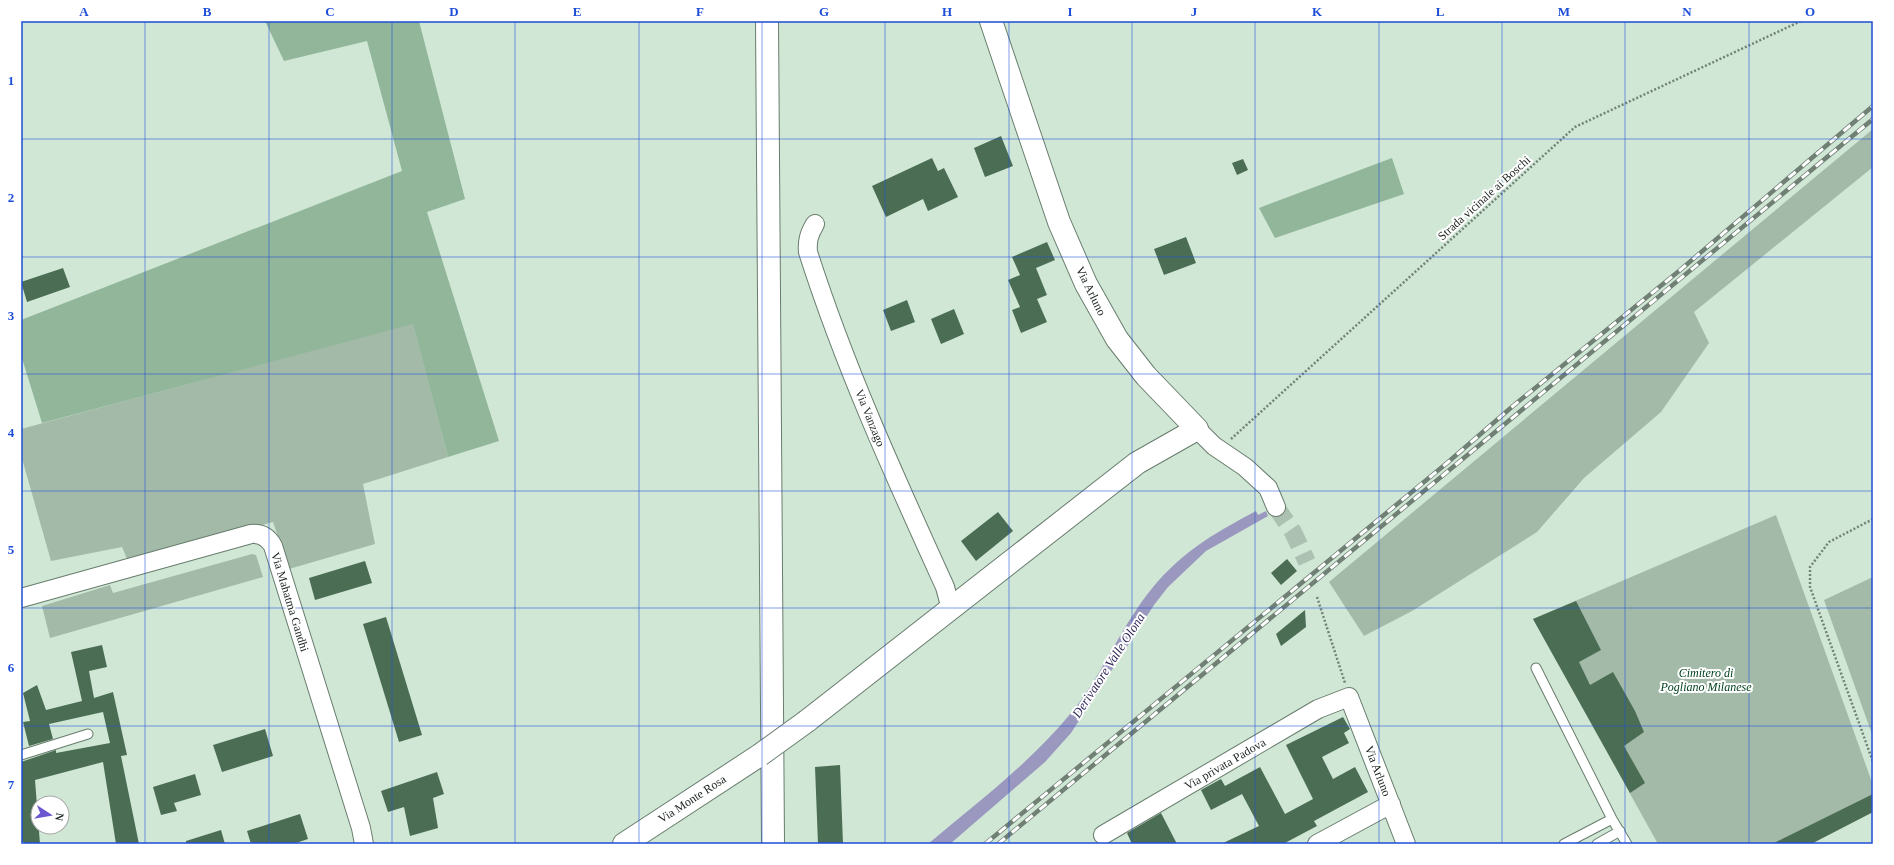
<svg xmlns="http://www.w3.org/2000/svg" width="1894" height="865" font-family="'Times New Roman',serif">
	<rect width="100%" height="100%" fill="#d0e7d6"/>
	<path fill="#a3baa8" d="M1873,129V167L1694,312L1709,343L1661,412L1584,478L1537,532L1412,611L1364,636L1329,582Z
		M413,323L448,457L363,484L375,544L289,569L273,522L128,561L122,547L51,561L21,455V429Z
		M1776,515L1873,785V812L1811,844H1658L1533,619Z
		M252,554L256,555L263,577L50,638L42,606L110,585L113,593Z
		M1873,577V737L1824,600Z"/>
	<path fill="#91b69a" d="M265,21H419L465,199L427,212L499,441L448,457L413,324L42,423L21,355V320L402,171L367,41L284,61Z
		M1392,158L1404,194L1275,238L1259,208Z"/>
	<path fill="#9a98bf" d="M1256,511L1258,515L1266,511L1268,516L1206,551L1168,587L1154,605L1071,733L1045,762L950,844H928C978,802 1030,763 1071,713C1101,677 1118,633 1146,596C1178,554 1211,535 1256,511Z"/>
	<path fill="#4b6d54" d="M1001,136L1013,166L985,177L974,148Z
		M932,158L938,171L944,168L958,197L928,211L923,199L886,217L872,186Z
		M1243,159L1248,170L1237,175L1232,163Z
		M1186,237L1196,263L1164,275L1154,249Z
		M1047,242L1055,260L1036,268L1047,295L1037,299L1047,322L1021,333L1012,310L1020,307L1008,280L1020,275L1012,257Z
		M63,268L70,287L27,302L21,282Z
		M907,300L915,322L891,331L883,310Z
		M954,309L964,334L941,344L931,319Z
		M998,512L1013,531L976,561L961,541Z
		M1287,559L1297,571L1281,585L1271,573Z
		M365,561L372,583L315,600L309,578Z
		M1576,601L1601,650L1579,662L1590,685L1613,672L1635,711L1644,732L1624,746L1645,783L1630,793L1533,619Z
		M1305,610L1306,627L1281,646L1276,634Z
		M386,617L422,735L399,742L363,624Z
		M102,645L107,667L89,671L94,698L113,692L127,755L121,756L139,844H116L103,762L35,780L40,844H24V842H21V762L56,750V753L110,743L103,712L49,724L53,739L29,746L23,722L30,721L23,693L37,685L46,710L82,701L71,652Z
		M1343,717L1350,729L1344,733L1349,743L1322,757L1333,779L1355,767L1368,792L1314,821L1317,826L1283,844H1221L1259,826L1242,794L1211,810L1201,790L1221,779L1225,786L1260,767L1285,814L1313,799L1286,745Z
		M265,729L273,756L222,772L213,745Z
		M840,765L843,844H818L815,767Z
		M437,772L444,794L433,798L438,828L410,836L404,807L388,812L381,791Z
		M195,774L201,795L174,803L177,811L161,815L153,787Z
		M1873,794V812L1811,844H1772Z
		M1161,813L1177,844H1132L1127,833Z
		M300,814L308,839L293,844H251L247,831Z
		M221,830L225,844H186V841Z"/>
	<g fill="none" stroke-linecap="round" stroke-linejoin="round">
		<path stroke="#adc1b2" stroke-width="18" stroke-dasharray="18 9" stroke-linecap="butt" d="M1276,507L1293,532L1307,562"/>
		<g stroke="#687d6d" stroke-width="11">
			<path id="lane" d="M1536,668L1612,819L1627,844
				M21,755L88,734
				M1564,844L1612,819
				M1597,844L1620,831"/>
		</g>
		<g stroke="#687d6d" stroke-width="20">
			<path id="street" d="M815,224C809,234 807,241 808,252C845,368 895,477 945,587L951,609
				M1197,429L1214,446L1245,467L1268,488L1276,507
				M21,598L251,534C261,533 268,537 273,546L361,828L364,844
				M1103,835L1318,709L1349,697L1406,844
				M1317,844L1391,804"/>
		</g>
		<g stroke="#687d6d" stroke-width="24">
			<path id="secondary" d="M767,21L773,844
				M807,721L1137,463L1197,429L1146,376L1117,339L1086,284L1059,222L991,21
				M624,844L760,755"/>
		</g>
		<path stroke="#738277" stroke-width="2.5" stroke-dasharray="2 2" stroke-linecap="butt" d="M1231,439L1575,127L1801,21
			M1873,519L1829,542L1810,567V587L1873,762
			M1317,597L1345,683"/>
		<use href="#lane" stroke="#fff" stroke-width="9"/>
		<use href="#street" stroke="#fff" stroke-width="18"/>
		<use href="#secondary" stroke="#fff" stroke-width="22"/>
		<g stroke="#718075" stroke-width="4.5">
			<path id="rail" d="M985,844L1447,463L1513,406L1679,271L1873,106
				M998,844L1873,119"/>
		</g>
		<use href="#rail" stroke="#fff" stroke-width="3" stroke-dasharray="9" stroke-linecap="butt"/>
		<g stroke="#687d6d" stroke-width="24" stroke-linecap="butt">
			<path id="secondary-bridge" d="M760,755L807,721"/>
		</g>
		<use href="#secondary-bridge" stroke="#fff" stroke-width="22"/>
	</g>
	<path fill="none" stroke="#1d4ed8" stroke-width="1" stroke-opacity="0.55" d="M145,21V844M269,21V844M392,21V844M515,21V844M639,21V844M762,21V844M885,21V844M1009,21V844M1132,21V844M1255,21V844M1379,21V844M1502,21V844M1625,21V844M1749,21V844M21,139H1873M21,257H1873M21,374H1873M21,491H1873M21,608H1873M21,726H1873"/>
	<g text-anchor="middle" stroke-width="4" stroke-linejoin="round" paint-order="stroke">
		<g font-size="12" fill="#212923" stroke="#fff">
			<text transform="translate(1484 198) rotate(-42)" y="4">Strada vicinale ai Boschi</text>
			<text transform="translate(1091 291) rotate(64)" y="4">Via Arluno</text>
			<text transform="translate(870 418) rotate(68)" y="4">Via Vanzago</text>
			<text transform="translate(290 602) rotate(73)" y="4">Via Mahatma Gandhi</text>
			<text transform="translate(1225 764) rotate(-30)" y="4">Via privata Padova</text>
			<text transform="translate(1378 771) rotate(69)" y="4">Via Arluno</text>
			<text transform="translate(692 799) rotate(-33)" y="4">Via Monte Rosa</text>
		</g>
		<g font-size="12" font-style="italic" fill="#00411e" stroke="#fff">
			<text x="1706" y="677">Cimitero di<tspan x="1706" dy="14">Pogliano Milanese</tspan></text>
		</g>
		<g font-size="13" font-style="italic" fill="#2f2859" stroke="#fff">
			<text transform="translate(1108 665) rotate(-57)" y="5">Derivatore Valle Olona</text>
		</g>
	</g>
	<rect width="1894" height="865" fill="none" stroke="#ffffff" stroke-width="44"/>
	<g transform="translate(50 815) rotate(102)"><circle r="19" fill="#ffffff" stroke="#a6a9a7"/>
	<path d="M0-3L7 15L0 10L-7 15Z" fill="#6d57d1"/>
	<text y="-6" font-size="11" font-weight="bold" text-anchor="middle" fill="#212923">N</text>
	</g>
	<rect x="22" y="22" width="1850" height="821" fill="none" stroke="#1d4ed8" stroke-width="1.5"/>
	<g font-size="13" text-anchor="middle" font-weight="bold" fill="#1d4ed8">
		<text x="84" y="16">A</text>
		<text x="207" y="16">B</text>
		<text x="330" y="16">C</text>
		<text x="454" y="16">D</text>
		<text x="577" y="16">E</text>
		<text x="700" y="16">F</text>
		<text x="824" y="16">G</text>
		<text x="947" y="16">H</text>
		<text x="1070" y="16">I</text>
		<text x="1194" y="16">J</text>
		<text x="1317" y="16">K</text>
		<text x="1440" y="16">L</text>
		<text x="1564" y="16">M</text>
		<text x="1687" y="16">N</text>
		<text x="1810" y="16">O</text>
		<text x="11" y="85">1</text>
		<text x="11" y="202">2</text>
		<text x="11" y="320">3</text>
		<text x="11" y="437">4</text>
		<text x="11" y="554">5</text>
		<text x="11" y="672">6</text>
		<text x="11" y="789">7</text>
	</g>
</svg>
